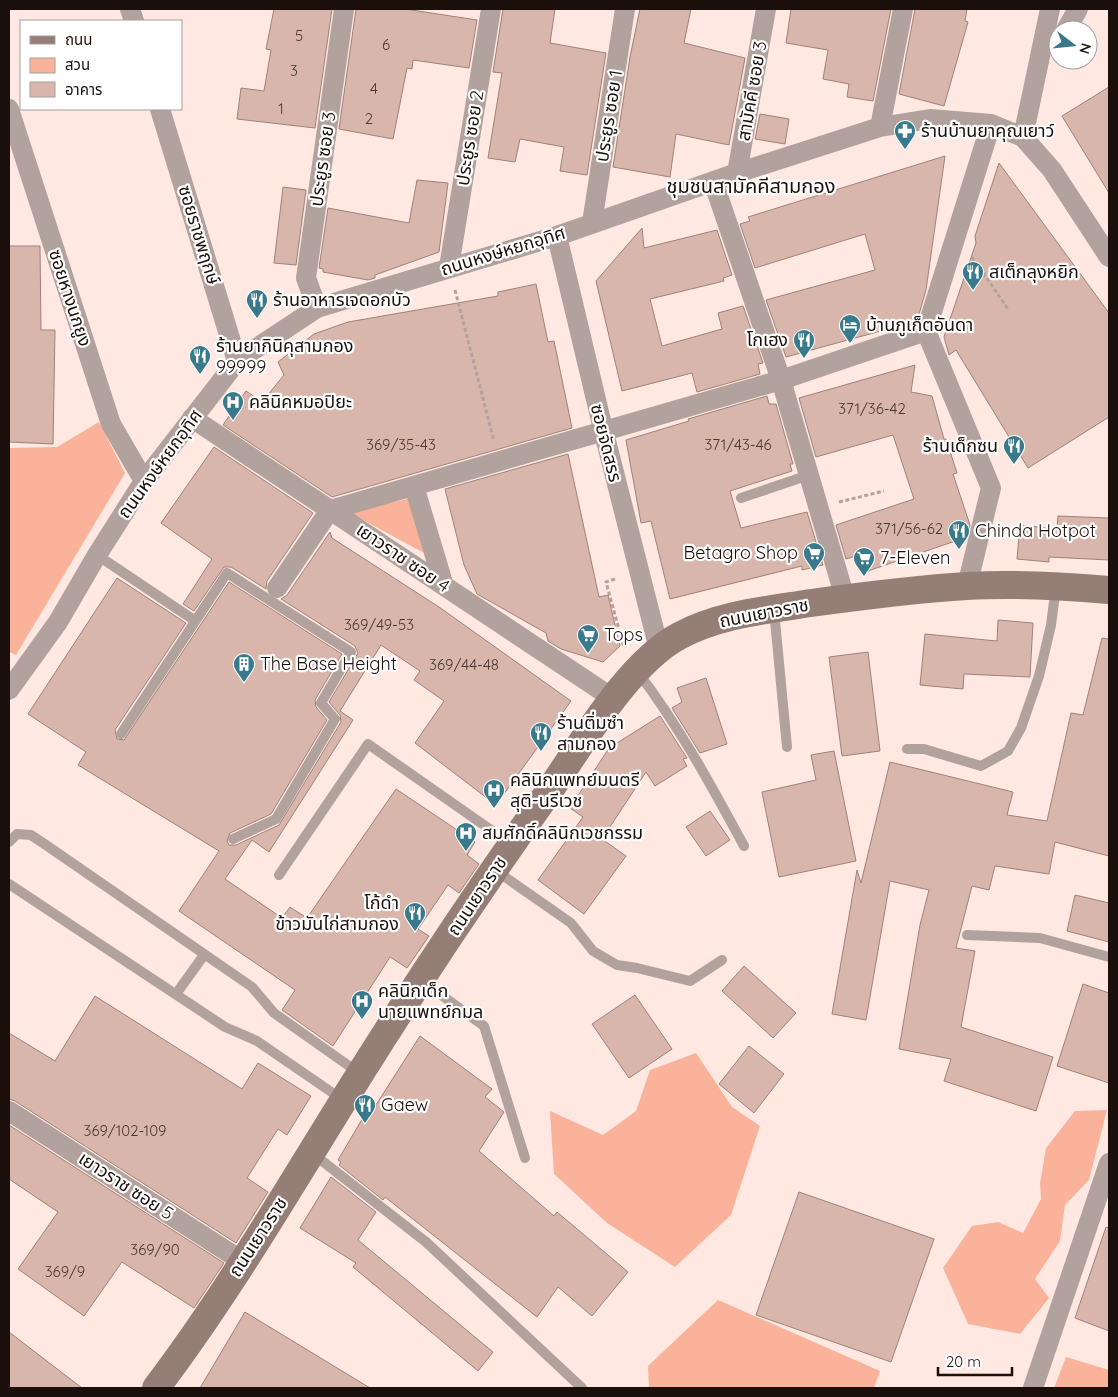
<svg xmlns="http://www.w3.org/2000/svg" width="1118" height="1397" font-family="Quicksand,'Noto Sans Thai',sans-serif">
	<rect width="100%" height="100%" fill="#fee8e1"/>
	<path fill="#fab39a" d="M99,422L125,473L16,655L9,652V448L57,447Z
		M411,498L426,554L348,512Z
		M696,1053L732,1107L760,1126L731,1215L675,1267L607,1223L554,1174L550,1111L603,1135L636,1111L650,1070Z
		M1107,1110L1089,1180L1065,1205L1060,1241L1035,1279L1049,1298L1020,1334L968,1324L943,1268L972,1226L998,1222L1023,1233L1041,1199L1040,1183L1046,1148L1075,1111Z
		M718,1300L880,1371L874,1388H649L648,1366Z
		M1066,1357L1109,1370V1388H1054Z"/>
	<path fill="#d9b6ab" stroke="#a18176" d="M274,9H332L315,128L237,119L241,88L264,91L271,50L266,49Z
		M356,9H405L477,20L469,68L413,60L412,69L407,68L393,139L339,129Z
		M503,9H555L550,43L606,53L587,175L560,171L564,147L520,139L515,162L488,158L502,73L493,72Z
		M640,9H691L684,43L745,58L729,145L676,134L670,177L613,167L630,57Z
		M791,9H891L873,101L847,97L849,84L823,79L828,50L786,43Z
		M915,9H967L965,21L968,22L944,106L899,94Z
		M1109,87V193L1062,116Z
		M760,114L789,119L785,144L755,139Z
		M945,156L926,290L917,321L786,357L766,300L875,270L865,234L755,268L740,224L750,221L748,217Z
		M999,163L1109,313V417L1028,468L956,350L949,355L944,337L976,243L975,236Z
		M417,180L448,183L439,252L375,275V278L368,280L323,272V269L319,268L328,208L409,223Z
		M283,187L306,190L296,265L274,263Z
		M642,228L644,248L717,230L732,275L723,278L724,281L650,299L662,346L722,329L718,313L743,306L763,363L758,364L760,374L697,392L692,373L622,391L596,281Z
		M9,246H40L41,330H55L53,444L9,442Z
		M536,284L548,342L554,341L572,428L332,497L223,425L246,391L262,402L284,375L278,362L314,334L348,322L498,296V292Z
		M915,365L911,392L932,396L944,439H946L957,473L953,474L970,525L967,537L862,573L856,556L846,559L836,525L914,499L893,435L816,457L799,398Z
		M767,396L769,404H776L793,464H790L792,471L730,491L741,528L807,512L823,565L802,570V566L670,599L651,521L641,523L626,440L689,421L688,419Z
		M214,447L313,513L267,581L266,589L231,567H224L194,611L183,604L212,559L161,523Z
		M568,454L599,597L608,595L620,646L603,662L561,649L548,641L546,633L477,594L464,565L445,489Z
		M1058,516L1109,518V560L1049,557V562L1017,559L1020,525L1057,529Z
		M330,532L332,538L439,607L571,701L496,805L415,743L444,701L414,680L420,671L381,645L340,711L353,720L269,852L252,840L225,879L282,918L290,907L307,918L396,789L475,842L467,855L479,864L459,893L448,885L418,929L429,936L407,968L390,957L333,1046L282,1010L295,990L179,911L219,851L78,765L86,752L28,714L117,578L186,623L115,730L117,739L124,740L229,582L342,654L315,700L316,707L327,720L271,814L230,833L227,841L229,845H236L279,825L341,722L340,715L329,702L358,653L355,646L281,599L287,595Z
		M998,620L1033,623L1030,677L964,674L963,689L920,685L925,634L997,641Z
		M1102,638L1109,639V856L1055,842L1049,874L995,866L989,890L972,886L956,948L975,951L961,1027L1053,1057L1036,1111L944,1081L951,1059L899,1049L920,925L929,890L890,881L866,1020L832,1014L857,870L861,883L890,762L1013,792L1007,815L1047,821L1071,713L1083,715Z
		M868,652L880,751L842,756L829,657Z
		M706,678L727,744L700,753L672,708L682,702L677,688Z
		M660,716L687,758L683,759L687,766L655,786L646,772L602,839L626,856L584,914L538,880L583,817L570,808L609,748Z
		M834,751L856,861L779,877L762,792L816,780L811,755Z
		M710,811L730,840L706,856L686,827Z
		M1075,895L1109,903V942L1067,931Z
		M744,966L796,1013L773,1038L722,991Z
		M1083,984L1109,993V1083L1057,1066Z
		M635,995L672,1049L629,1078L592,1024Z
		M95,996L242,1089L258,1063L311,1096L287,1135L278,1129L247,1178L268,1192L236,1243L15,1101L9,1099V1033L55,1061Z
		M420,1036L492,1089L485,1097L504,1112L479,1151L554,1216L557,1212L628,1272L592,1316L558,1287L537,1317L385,1197L383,1200L339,1165L341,1162L338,1160L364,1116L367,1119Z
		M749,1046L784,1074L754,1113L719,1084Z
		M9,1125L224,1263L194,1308L122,1262L84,1316L18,1269L58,1212L9,1179Z
		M331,1177L376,1212L358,1240L493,1352L478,1371L353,1267L356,1263L300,1228Z
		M799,1192L934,1239L891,1362L756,1315Z
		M1106,1227L1109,1228V1331L1075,1318Z
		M245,1312L370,1388H200Z
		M9,1332L82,1388H9Z"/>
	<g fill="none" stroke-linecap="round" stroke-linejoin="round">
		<path stroke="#b4a29c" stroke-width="3" stroke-dasharray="4 2.5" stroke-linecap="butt" d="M972,257L1008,309
			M455,290L494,441
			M839,502L884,491
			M615,579L606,582L623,644L621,646"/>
		<path stroke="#b1a29d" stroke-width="10" d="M741,498L809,475
			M97,555L194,620
			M774,610L787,747
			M637,671C679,726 711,785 744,846
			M121,734L227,573L351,652L321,703L335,719L276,819L233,839
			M907,749H924L981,766L1008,751L1021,728L1039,676L1051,625L1056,587
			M9,842L17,834L31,835L46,845L252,987L274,1013L359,1073
			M495,870L571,923L593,951L617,965L637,968L690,981L722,960
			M279,875L368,744L511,844
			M9,884L225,1027L257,1041L343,1100
			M967,935L1040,938L1109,957
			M422,981L484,1026L525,1158
			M176,994L204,955
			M312,1153L426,1242L582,1388"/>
		<path stroke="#b1a29d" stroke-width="20" d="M130,9L134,21
			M1066,30L1078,9
			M9,109L111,424L144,481
			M160,109L237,361
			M880,127L903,9
			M1023,137L1050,9
			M737,173L766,9
			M713,181L781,380L845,598
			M592,223L625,9
			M557,236L604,433L659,649
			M449,267L491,9
			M317,308L306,278L344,9
			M192,418L614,699
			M414,486L444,586
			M967,586L991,488L926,331L991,124
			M277,588L330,510L781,380L926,331
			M9,690L58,622L97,555L144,481L237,361L317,308L557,236L737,173L880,127L930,119L991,124L1023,137L1052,170L1109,257
			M9,1111L242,1261
			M1033,1388L1109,1163"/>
		<path stroke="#947e76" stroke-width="28" d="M156,1388C231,1289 294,1179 360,1074C419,980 481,887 545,797C580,747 627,664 679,636C720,614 767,610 811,603C862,596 915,589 967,586C1014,583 1062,586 1109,590"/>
	</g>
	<defs>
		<g id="pharmacy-pin" transform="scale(1.125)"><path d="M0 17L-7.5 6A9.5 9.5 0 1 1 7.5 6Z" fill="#39798c" stroke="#fff"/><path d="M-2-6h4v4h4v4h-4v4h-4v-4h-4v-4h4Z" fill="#fff"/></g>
		<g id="restaurant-pin" transform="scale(1.125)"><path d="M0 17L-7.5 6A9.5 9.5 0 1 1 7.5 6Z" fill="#39798c" stroke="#fff"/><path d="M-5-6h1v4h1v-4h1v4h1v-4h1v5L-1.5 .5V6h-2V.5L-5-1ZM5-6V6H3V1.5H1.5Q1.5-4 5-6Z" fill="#fff"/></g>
		<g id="hotel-pin" transform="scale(1.125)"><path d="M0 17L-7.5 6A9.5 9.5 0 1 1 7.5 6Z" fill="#39798c" stroke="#fff"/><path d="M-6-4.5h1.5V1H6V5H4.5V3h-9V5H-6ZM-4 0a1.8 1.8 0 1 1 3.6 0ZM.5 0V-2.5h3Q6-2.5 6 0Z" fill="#fff"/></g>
		<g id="hospital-pin" transform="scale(1.125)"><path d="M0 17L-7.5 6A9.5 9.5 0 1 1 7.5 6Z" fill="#39798c" stroke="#fff"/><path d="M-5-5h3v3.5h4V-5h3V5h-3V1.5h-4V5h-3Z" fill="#fff"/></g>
		<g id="supermarket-pin" transform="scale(1.125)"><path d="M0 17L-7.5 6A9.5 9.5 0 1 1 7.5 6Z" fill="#39798c" stroke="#fff"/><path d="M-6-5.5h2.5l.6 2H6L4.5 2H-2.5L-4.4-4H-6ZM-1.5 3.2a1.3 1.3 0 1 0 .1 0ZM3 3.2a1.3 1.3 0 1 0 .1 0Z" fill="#fff"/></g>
		<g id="building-pin" transform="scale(1.125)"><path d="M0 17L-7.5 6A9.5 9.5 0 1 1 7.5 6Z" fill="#39798c" stroke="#fff"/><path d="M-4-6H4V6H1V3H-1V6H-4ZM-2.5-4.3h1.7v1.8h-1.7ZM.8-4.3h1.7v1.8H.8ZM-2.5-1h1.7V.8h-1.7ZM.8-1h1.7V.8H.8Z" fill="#fff"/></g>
	</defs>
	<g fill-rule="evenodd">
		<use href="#pharmacy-pin" x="905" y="131"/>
		<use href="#restaurant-pin" x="973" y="272"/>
		<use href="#restaurant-pin" x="257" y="300"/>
		<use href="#hotel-pin" x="850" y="325"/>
		<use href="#restaurant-pin" x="804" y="340"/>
		<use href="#restaurant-pin" x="200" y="356"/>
		<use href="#hospital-pin" x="233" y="402"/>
		<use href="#restaurant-pin" x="1014" y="446"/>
		<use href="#restaurant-pin" x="959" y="531"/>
		<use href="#supermarket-pin" x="814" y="553"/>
		<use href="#supermarket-pin" x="864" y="558"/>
		<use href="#supermarket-pin" x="588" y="635"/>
		<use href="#building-pin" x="244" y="664"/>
		<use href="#restaurant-pin" x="541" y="733"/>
		<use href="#hospital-pin" x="494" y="790"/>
		<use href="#hospital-pin" x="466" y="833"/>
		<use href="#restaurant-pin" x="415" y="913"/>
		<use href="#hospital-pin" x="362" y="1001"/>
		<use href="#restaurant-pin" x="365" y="1105"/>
	</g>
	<g text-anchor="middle" stroke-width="4.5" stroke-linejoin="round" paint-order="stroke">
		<g font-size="15" fill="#4a3933">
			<text x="299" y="41">5</text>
			<text x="386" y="50">6</text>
			<text x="294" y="76">3</text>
			<text x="374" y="94">4</text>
			<text x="281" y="114">1</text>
			<text x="369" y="124">2</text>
			<text x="872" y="414">371/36-42</text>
			<text x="401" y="450">369/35-43</text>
			<text x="738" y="450">371/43-46</text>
			<text x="909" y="534">371/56-62</text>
			<text x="379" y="630">369/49-53</text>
			<text x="464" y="670">369/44-48</text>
			<text x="125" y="1136">369/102-109</text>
			<text x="155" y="1255">369/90</text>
			<text x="65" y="1277">369/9</text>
		</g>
		<g font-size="18" fill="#1a0f0b" stroke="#fff">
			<text transform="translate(752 91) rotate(-80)" y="6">สามัคคี ซอย 3</text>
			<text transform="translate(609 116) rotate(-81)" y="6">ประยูร ซอย 1</text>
			<text transform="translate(470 138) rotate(-81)" y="6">ประยูร ซอย 2</text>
			<text transform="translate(323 159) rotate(-82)" y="6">ประยูร ซอย 3</text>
			<text transform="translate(199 235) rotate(73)" y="6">ซอยราชพฤกษ์</text>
			<text transform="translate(503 251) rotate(-17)" y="6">ถนนหงษ์หยกอุทิศ</text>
			<text transform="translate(70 298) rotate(72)" y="6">ซอยหางนกยูง</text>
			<text transform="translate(606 443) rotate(76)" y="6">ซอยจัดสรร</text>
			<text transform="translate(160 464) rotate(-54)" y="6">ถนนหงษ์หยกอุทิศ</text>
			<text transform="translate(403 558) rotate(34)" y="6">เยาวราช ซอย 4</text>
			<text transform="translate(764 613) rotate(-11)" y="6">ถนนเยาวราช</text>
			<text transform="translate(477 896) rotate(-56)" y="6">ถนนเยาวราช</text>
			<text transform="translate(126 1186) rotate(33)" y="6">เยาวราช ซอย 5</text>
			<text transform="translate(258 1237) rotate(-57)" y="6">ถนนเยาวราช</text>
		</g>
		<g font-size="18" fill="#1a0f0b" stroke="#fff" text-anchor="start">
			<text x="921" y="137">ร้านบ้านยาคุณเยาว์</text>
			<text x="989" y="278">สเต็กลุงหยิก</text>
			<text x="273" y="306">ร้านอาหารเจดอกบัว</text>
			<text x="866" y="331">บ้านภูเก็ตอันดา</text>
			<text x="788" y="346" text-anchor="end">โกเฮง</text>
			<text x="216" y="352">ร้านยากินิคุสามกอง<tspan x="216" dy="21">99999</tspan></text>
			<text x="249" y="408">คลินิคหมอปิยะ</text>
			<text x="998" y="452" text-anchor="end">ร้านเด็กซน</text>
			<text x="975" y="537">Chinda Hotpot</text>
			<text x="798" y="559" text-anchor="end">Betagro Shop</text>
			<text x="880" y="564">7-Eleven</text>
			<text x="604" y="641">Tops</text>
			<text x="260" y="670">The Base Height</text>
			<text x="557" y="729">ร้านติ่มซำ<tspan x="557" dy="21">สามกอง</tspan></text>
			<text x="510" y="786">คลินิกแพทย์มนตรี<tspan x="510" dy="21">สุติ-นรีเวช</tspan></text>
			<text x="482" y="839">สมศักดิ์คลินิกเวชกรรม</text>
			<text x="399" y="909" text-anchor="end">โก้ดำ<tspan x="399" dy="21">ข้าวมันไก่สามกอง</tspan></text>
			<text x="378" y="997">คลินิกเด็ก<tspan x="378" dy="21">นายแพทย์กมล</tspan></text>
			<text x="381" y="1111">Gaew</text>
		</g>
		<g font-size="20" fill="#1a0f0b" stroke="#fff">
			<text x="751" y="193">ชุมชนสามัคคีสามกอง</text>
		</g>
	</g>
	<rect width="1118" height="1397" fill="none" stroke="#1a0f0b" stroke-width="20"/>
	<rect x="20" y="20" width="162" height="90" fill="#ffffff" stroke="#a39f9d"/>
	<rect x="30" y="36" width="25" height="8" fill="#947e76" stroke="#a39f9d"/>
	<text x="65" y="45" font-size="15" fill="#1a0f0b">ถนน</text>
	<rect x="30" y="58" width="25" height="15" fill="#fab39a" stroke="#a39f9d"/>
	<text x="65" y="70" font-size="15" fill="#1a0f0b">สวน</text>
	<rect x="30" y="82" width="25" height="15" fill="#d9b6ab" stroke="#a39f9d"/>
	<text x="65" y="95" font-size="15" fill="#1a0f0b">อาคาร</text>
	<g transform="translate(1073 45) rotate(106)"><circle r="24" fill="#ffffff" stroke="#a39f9d"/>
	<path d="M0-4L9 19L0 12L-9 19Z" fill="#39798c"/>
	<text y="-8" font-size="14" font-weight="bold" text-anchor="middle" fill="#1a0f0b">N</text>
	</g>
	<path d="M938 1367v8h74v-8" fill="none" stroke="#1a0f0b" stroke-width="2.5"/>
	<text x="946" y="1367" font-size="15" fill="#1a0f0b" stroke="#ffffff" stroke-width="4" paint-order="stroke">20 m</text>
</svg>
